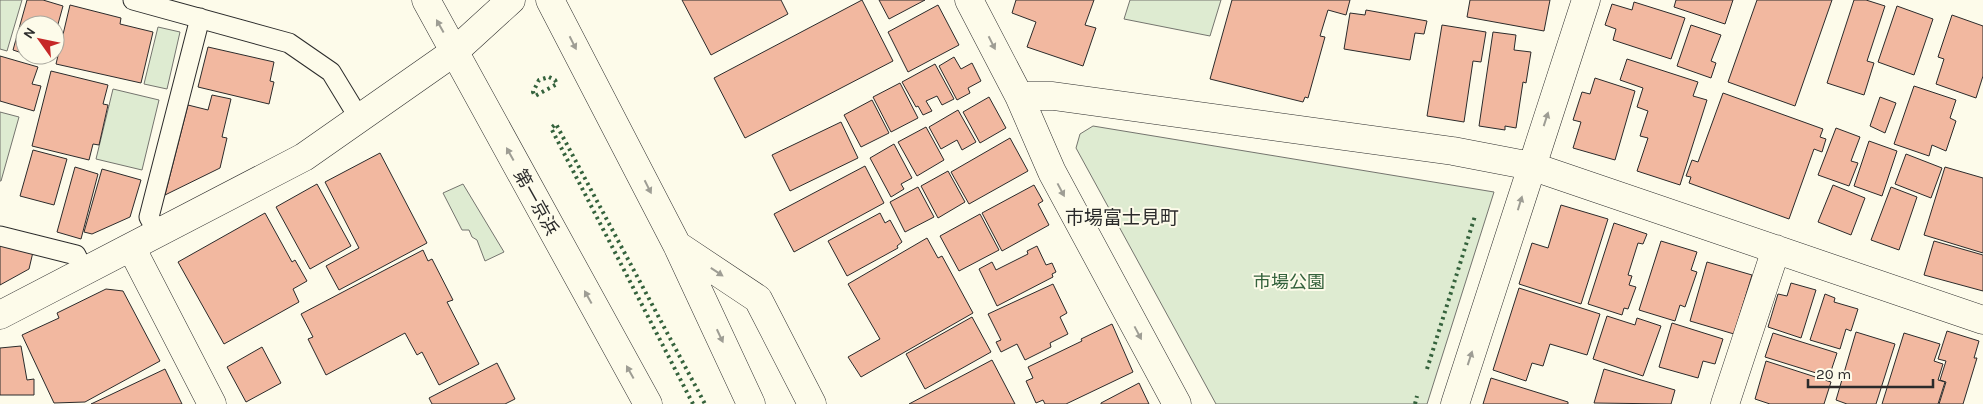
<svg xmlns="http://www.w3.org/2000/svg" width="1983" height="404" font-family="Karla,'Noto Sans JP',sans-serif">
	<rect width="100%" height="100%" fill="#fdfbea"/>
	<path fill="#deebd1" stroke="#74746e" d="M0,0H22L7,51L0,49Z
		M1130,0H1221L1210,36L1124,19Z
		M158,27L180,32L167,89L144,84Z
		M113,89L159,100L142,170L96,159Z
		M0,112L19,117L1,181H0Z
		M1093,126L1494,192L1427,404H1216L1076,148L1080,134Z
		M463,184L504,252L485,261L477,240L472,237L469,230H462L443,193Z"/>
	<path fill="#f2b8a0" stroke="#2b2b2b" d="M27,0H43L63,6L55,35V25H25V54L13,50Z
		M682,0H781L788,14L711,55Z
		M862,0L893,61L745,138L714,78Z
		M879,0H925L889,19Z
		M1016,0H1094L1085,25L1096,28L1083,66L1027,47L1036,22L1012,13Z
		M1232,0H1350L1346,15L1328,10L1320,36L1325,37L1308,98L1305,97L1303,102L1210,79Z
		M1470,0H1550L1544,31L1467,17Z
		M1676,0H1733L1725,24L1674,7Z
		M1757,0H1832L1795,106L1728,82Z
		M1854,0H1866L1885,6L1867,61L1874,63L1864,95L1827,83Z
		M1634,2L1685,18L1671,59L1613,40L1616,29L1605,25L1612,4L1632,10Z
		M70,5L121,18L120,24L153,32L141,83L56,64Z
		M938,5L959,45L908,72L888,32Z
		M1897,6L1933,19L1914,75L1878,62Z
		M1366,10L1427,21L1424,34L1415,33L1410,60L1344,49L1350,13L1365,15Z
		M1952,15L1983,26V76L1976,98L1936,84L1944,59L1938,57Z
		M1442,25L1486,32L1481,62L1473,61L1464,122L1427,116Z
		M1691,25L1721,35L1711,61L1716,63L1711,78L1677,66Z
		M1493,32L1516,35L1514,50L1531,52L1526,83L1523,82L1516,128L1505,126V130L1479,126Z
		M208,47L274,62L270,81L274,82L269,104L198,87Z
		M0,56L38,67L32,84L41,86L34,111L0,101Z
		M954,57L961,69L972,63L981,81L968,88L970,93L957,100L939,66Z
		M1627,59L1698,82L1693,96L1707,100L1680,185L1637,171L1648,138L1640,136L1648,111L1637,107L1643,88L1620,80Z
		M935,64L954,99L942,105L937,96L926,101L932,111L923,115L918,106L916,107L902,82Z
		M51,71L108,85L103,104L108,105L99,145L93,144L89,160L32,146Z
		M1595,78L1635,91L1615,160L1573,148L1581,122L1573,120L1582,92L1590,94Z
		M900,83L918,118L891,132L873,97Z
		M1914,86L1956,100L1950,118L1956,121L1946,151L1932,145L1929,156L1894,144Z
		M1723,93L1823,129L1820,137L1826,139L1822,152L1814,149L1789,219L1689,183L1691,177L1686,176L1692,160L1698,162Z
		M212,95L231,99L222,137L227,138L220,168L165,195L188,105L208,110Z
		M989,97L1006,128L980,143L963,112Z
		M1880,97L1896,103L1885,133L1870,126Z
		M872,100L889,133L861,147L844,115Z
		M958,110L976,142L962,150L957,140L941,149L929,127Z
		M841,122L858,158L790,191L772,155Z
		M926,127L944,160L917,176L898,142Z
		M1836,128L1860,137L1851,161L1858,163L1849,186L1818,175Z
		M1010,138L1028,171L969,204L951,172Z
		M1869,141L1897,151L1882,196L1854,186Z
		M894,144L912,178L901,184L904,189L891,197L870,158Z
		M33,150L67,159L54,205L20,196Z
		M380,153L427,243L339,290L326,266L359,248L325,182Z
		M1906,154L1942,168L1931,198L1895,184Z
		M865,166L884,203L794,252L774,214Z
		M75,167L98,174L81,239L57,232Z
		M1945,167L1983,178V253L1924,235Z
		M102,169L141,180L130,217L92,234L84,232Z
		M948,171L965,202L938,218L921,186Z
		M317,184L351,246L310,269L276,207Z
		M1034,185L1043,201L1038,204L1049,225L1002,251L982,213Z
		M1833,185L1865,198L1851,235L1818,222Z
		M918,187L934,217L905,232L890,202Z
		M1891,187L1917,197L1899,250L1871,240Z
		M1561,205L1608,219L1581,304L1519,284L1532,243L1548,248Z
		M265,213L292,262L295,260L307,281L293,289L299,302L224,344L178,262Z
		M880,213L885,223L890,220L902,242L897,246L898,248L847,276L828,241Z
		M980,214L999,250L959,271L940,236Z
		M1614,223L1647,234L1643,244L1638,243L1628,275L1632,276L1629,285L1636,287L1628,309L1624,308L1622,315L1588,304Z
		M927,238L938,258L942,256L973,313L861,377L848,357L880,339L848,284Z
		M1661,241L1697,252L1691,270L1697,272L1685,307L1680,305L1675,321L1639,310Z
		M1934,241L1983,255V291L1924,275Z
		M0,245L33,252L29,269L0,285Z
		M1037,246L1046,265L1052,263L1056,272L1052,274L1053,277L997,306L979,269L992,262L996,270L1028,254L1027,251Z
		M423,250L428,261L432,259L453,300L447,302L479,364L439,385L422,352L417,355L405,333L326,375L308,339L313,337L301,314Z
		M1707,262L1752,275L1734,334L1690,321Z
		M1791,283L1816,290L1801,338L1768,327L1778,294L1787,296Z
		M1053,284L1067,313L1060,317L1068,334L1050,343L1051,347L1025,360L1017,344L1001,352L996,342L1001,340L988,314Z
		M1519,288L1600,314L1587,355L1550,344L1543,366L1532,363L1526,381L1493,370Z
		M106,289L123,291L160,361L85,402L54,403L22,335L59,318L57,313Z
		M1825,294L1835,298L1834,302L1858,309L1851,331L1846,329L1840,349L1810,340Z
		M1607,316L1635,325L1637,318L1661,326L1643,376L1593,359Z
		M972,317L991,352L925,389L906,354Z
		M1672,323L1723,339L1715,364L1703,361L1698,378L1659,367Z
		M1112,324L1133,372L1066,404H1045L1043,400L1036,403L1026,381L1033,378L1028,367L1082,341L1081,339Z
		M1947,331L1979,341L1974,358H1977L1963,404H1939L1946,382L1940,380L1946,361L1938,359Z
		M1856,332L1895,344L1876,404H1847L1836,400Z
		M1773,333L1837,353L1829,377L1765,357Z
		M1904,333L1940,344L1934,361L1943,364L1938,380L1945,382L1938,404H1882Z
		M21,346L27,380L34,379V395H0V348Z
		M262,347L281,383L246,402L227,367Z
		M992,360L1015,404H909Z
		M1766,361L1831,382L1824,404H1770L1755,399Z
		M497,363L515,399L505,404H432L429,398Z
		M165,369L182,404H91Z
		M1604,369L1675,390L1671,404L1594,403Z
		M1491,378L1568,402V404H1483Z
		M1139,383L1149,404H1101V403Z"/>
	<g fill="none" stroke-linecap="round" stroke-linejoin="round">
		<g stroke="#2b2b2b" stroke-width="21">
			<path id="lane" d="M133,0L289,43L331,72L359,118
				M158,233L149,217L200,18
				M0,236L76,255L84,271"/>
		</g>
		<g stroke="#2b2b2b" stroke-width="29">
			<path id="street" d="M969,0L1019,96L1052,172L1177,404
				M1019,96H1053L1453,151L1531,166L1983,320
				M131,247L212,404
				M0,315L304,157L454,52
				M1455,404L1586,0
				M1725,404L1776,249"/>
		</g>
		<g stroke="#2b2b2b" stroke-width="29">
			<path id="secondary" d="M454,52L511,0"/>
		</g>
		<g stroke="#2b2b2b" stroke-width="29">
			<path id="highway" d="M426,0L648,404
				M550,0L677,245L751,404
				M677,245L758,299L812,404"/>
		</g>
		<use href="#lane" stroke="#fdfbea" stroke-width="19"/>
		<use href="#street" stroke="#fdfbea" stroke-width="28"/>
		<use href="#secondary" stroke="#fdfbea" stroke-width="28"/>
		<use href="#highway" stroke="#fdfbea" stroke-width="28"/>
		<path stroke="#34623c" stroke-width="4" stroke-dasharray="2.5 4" stroke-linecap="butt" d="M549,77L555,80L557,84L535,96L533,92L539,80Z
			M1427,369L1475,216
			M693,404L551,128L556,124L705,404
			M1415,404L1417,396"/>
	</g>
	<defs><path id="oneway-solid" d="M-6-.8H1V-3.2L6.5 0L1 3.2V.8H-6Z" transform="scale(1.25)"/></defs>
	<g fill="#9e9d94">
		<use href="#oneway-solid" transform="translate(440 26) rotate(-119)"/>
		<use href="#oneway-solid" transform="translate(573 43) rotate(63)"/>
		<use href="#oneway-solid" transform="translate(992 43) rotate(63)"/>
		<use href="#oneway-solid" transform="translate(1546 119) rotate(-72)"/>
		<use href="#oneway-solid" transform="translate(510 154) rotate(-119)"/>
		<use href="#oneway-solid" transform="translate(648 187) rotate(63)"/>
		<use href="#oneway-solid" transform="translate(1061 190) rotate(62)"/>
		<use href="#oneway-solid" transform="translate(1520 203) rotate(-73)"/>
		<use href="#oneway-solid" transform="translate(717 272) rotate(34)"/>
		<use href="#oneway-solid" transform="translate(588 297) rotate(-119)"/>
		<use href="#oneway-solid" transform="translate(1138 333) rotate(62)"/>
		<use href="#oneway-solid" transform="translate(720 336) rotate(65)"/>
		<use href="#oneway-solid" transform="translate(1470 358) rotate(-72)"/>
		<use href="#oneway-solid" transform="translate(630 372) rotate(-119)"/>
	</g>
	<g text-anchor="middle" stroke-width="4" stroke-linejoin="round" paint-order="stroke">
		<g font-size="18" fill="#2b2b2b" stroke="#fdfbea">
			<text transform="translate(536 202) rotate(61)" y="6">第一京浜</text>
		</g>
		<g font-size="18" fill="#34623c" stroke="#fdfbea">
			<text x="1289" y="288">市場公園</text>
		</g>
		<g font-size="19" fill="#2b2b2b" stroke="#fdfbea">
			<text x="1122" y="224">市場富士見町</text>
		</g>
	</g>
	<g transform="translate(40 40) rotate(303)"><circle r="24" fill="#fdfbea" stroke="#a9a89e"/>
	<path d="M0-4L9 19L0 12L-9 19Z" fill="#c62828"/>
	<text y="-8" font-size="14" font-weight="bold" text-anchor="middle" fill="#2b2b2b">N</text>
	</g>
	<path d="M1808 379v8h125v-8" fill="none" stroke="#2b2b2b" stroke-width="2.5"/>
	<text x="1816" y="379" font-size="15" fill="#2b2b2b" stroke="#fdfbea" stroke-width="4" paint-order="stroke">20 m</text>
</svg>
